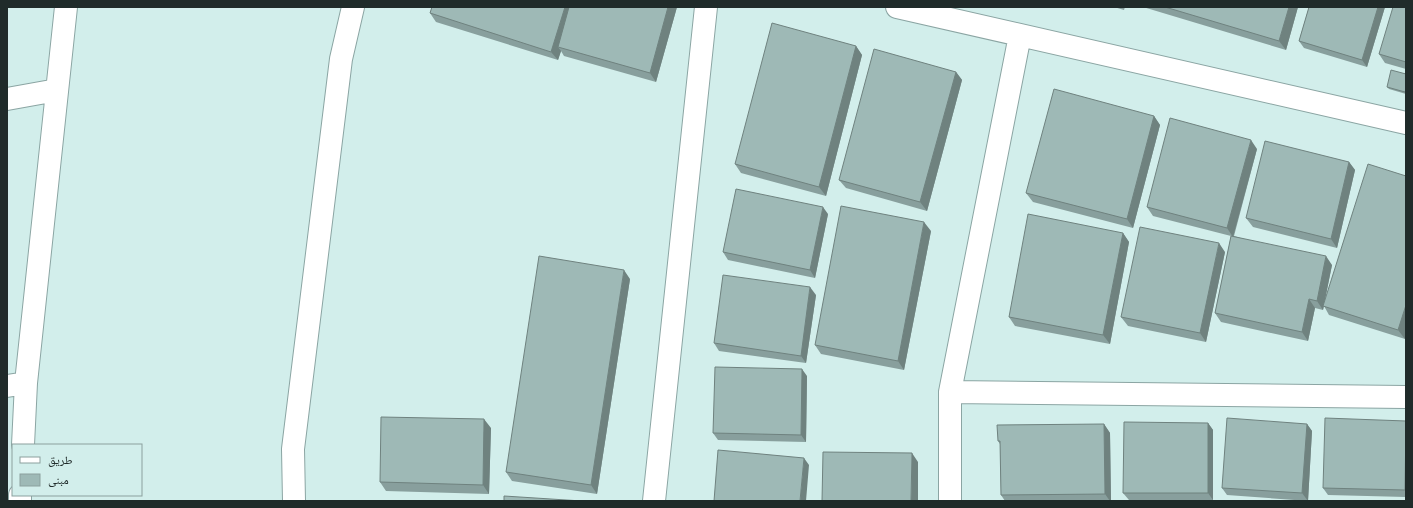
<svg xmlns="http://www.w3.org/2000/svg" width="1413" height="508" font-family="Lora,'Noto Naskh Arabic',serif">
	<rect width="100%" height="100%" fill="#d2eeeb"/>
	<g fill="none" stroke-linecap="round" stroke-linejoin="round">
		<g stroke="#8ba5a3" stroke-width="24">
			<path id="minor" d="M897,7L1406,123
				M7,99L57,90
				M7,386L26,383
				M950,392L1406,397
				M23,445L26,383L66,7
				M20,501V495
				M294,501L293,449L341,59L353,7
				M654,501L706,7
				M950,501V392L1020,35"/>
		</g>
		<use href="#minor" stroke="#fff" stroke-width="22"/>
	</g>
	<path fill="#889f9d" d="M432,7H677L656,82L564,56L561,51L558,60L436,22L430,13Z
		M1114,7H1125L1124,10Z
		M1143,7H1298L1286,50Z
		M1309,7H1385L1367,67L1304,48L1299,41Z
		M1406,7V69L1385,63L1379,54Z
		M856,46L862,55L826,196L741,173L735,164Z
		M956,72L962,80L927,211L846,188L839,180Z
		M1406,74V94L1389,89L1387,87Z
		M1154,116L1160,125L1133,228L1033,202L1026,193Z
		M1257,149L1234,236L1332,265L1325,299L1406,176V334L1405,339L1329,315L1324,306L1323,310L1315,308L1308,341L1221,322L1215,313L1231,236L1153,216L1147,207Z
		M1349,162L1355,170L1337,248L1253,227L1246,218Z
		M828,214L815,278L728,260L723,252Z
		M931,231L904,370L821,354L815,345Z
		M1123,233L1129,242L1110,344L1015,326L1009,317Z
		M1225,252L1206,342L1128,326L1121,317Z
		M630,279L597,494L512,481L506,472Z
		M816,295L806,363L719,351L714,343Z
		M807,376L806,442L718,440L713,433Z
		M1406,421V497L1328,495L1323,488Z
		M1208,423L1213,430V500H1129L1123,493Z
		M1104,424L1110,433L1111,501H1005L1001,495L1000,444L998,441Z
		M1307,424L1312,431L1308,501L1227,495L1222,488Z
		M491,428L489,494L386,491L380,482Z"/>
	<path fill="#6f827f" d="M565,7H575L558,47L561,51L558,60L551,52Z
		M668,7H677L656,82L650,73Z
		M1289,7H1298L1286,50L1279,41Z
		M1378,7H1385L1367,67L1362,60Z
		M856,46L862,55L826,196L819,187Z
		M956,72L962,80L927,211L920,202Z
		M1154,116L1160,125L1133,228L1127,219Z
		M1251,140L1257,149L1233,237L1227,228Z
		M1349,162L1355,170L1337,248L1331,239Z
		M823,207L828,214L815,278L810,270Z
		M924,222L931,231L904,370L898,361Z
		M1123,233L1129,242L1110,344L1103,335Z
		M1219,243L1225,252L1206,342L1200,333Z
		M1326,256L1332,265L1323,310L1317,301Z
		M624,270L630,279L597,494L591,485Z
		M810,287L816,295L806,363L801,356Z
		M1309,299L1315,308L1308,341L1302,332Z
		M1406,305V334L1405,339L1398,330Z
		M802,369L807,376L806,442L801,435Z
		M484,419L491,428L489,494L483,485Z
		M1208,423L1213,430V500L1208,493Z
		M1104,424L1110,433L1111,501H1110L1105,494Z
		M1307,424L1312,431L1308,501L1302,493Z
		M1406,447V492L1405,490Z
		M912,453L918,462V501H911Z
		M804,458L809,465L806,501H800Z"/>
	<path fill="#9eb9b6" stroke="#6f827f" d="M432,7H565L551,52L430,13Z
		M569,7H668L650,73L558,47Z
		M1165,7H1289L1279,41Z
		M1309,7H1378L1362,60L1299,41Z
		M1393,7H1406V62L1379,54Z
		M772,23L856,46L819,187L735,164Z
		M874,49L956,72L920,202L839,180Z
		M1391,70L1406,74V90L1405,92L1387,87Z
		M1054,89L1154,116L1127,219L1026,193Z
		M1170,118L1251,140L1227,228L1147,207Z
		M1265,141L1349,162L1331,239L1246,218Z
		M1368,164L1406,176V305L1398,330L1323,306Z
		M736,189L823,207L810,270L723,252Z
		M841,206L924,222L898,361L815,345Z
		M1028,214L1123,233L1103,335L1009,317Z
		M1140,227L1219,243L1200,333L1121,317Z
		M1231,236L1326,256L1317,301L1309,299L1302,332L1215,313Z
		M539,256L624,270L591,485L506,472Z
		M723,275L810,287L801,356L714,343Z
		M715,367L802,369L801,435L713,433Z
		M381,417L484,419L483,485L380,482Z
		M1227,418L1307,424L1302,493L1222,488Z
		M1325,418L1406,421L1405,490L1323,488Z
		M1124,422L1208,423V493H1123Z
		M1104,424L1105,494L1001,495L1000,441H998L997,425Z
		M718,450L804,458L800,501H714Z
		M823,452L912,453L911,501H822Z
		M504,496L582,501H504Z"/>
	<rect width="1413" height="508" fill="none" stroke="#202b2a" stroke-width="16"/>
	<rect x="12" y="444" width="130" height="52" fill="#d2eeeb" stroke="#8ba09e"/>
	<rect x="20" y="457" width="20" height="6" fill="#ffffff" stroke="#8ba09e"/>
	<text x="48" y="464" font-size="12" fill="#202b2a">طريق</text>
	<rect x="20" y="474" width="20" height="12" fill="#9eb9b6" stroke="#8ba09e"/>
	<text x="48" y="484" font-size="12" fill="#202b2a">مبنى</text>
</svg>
